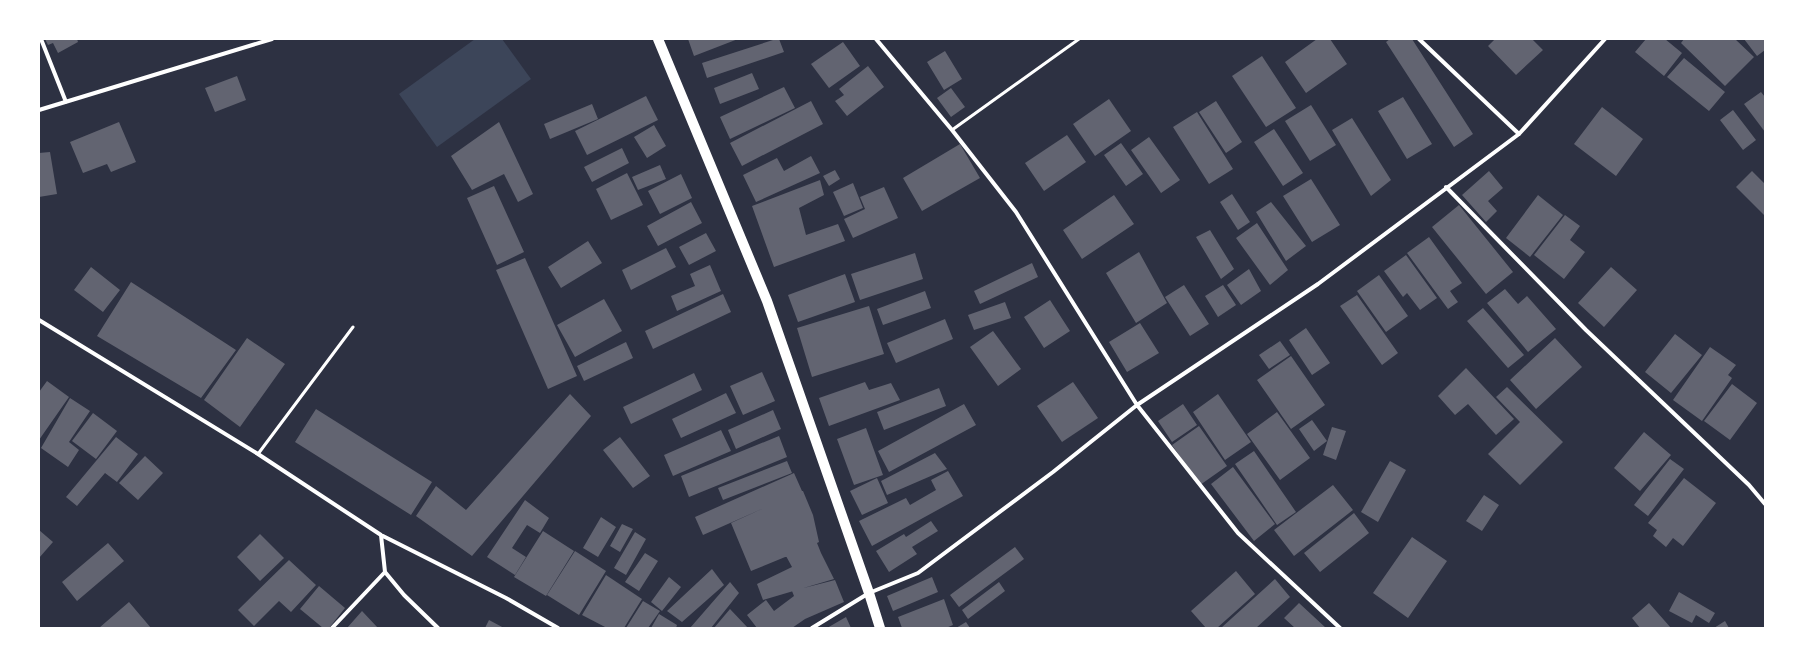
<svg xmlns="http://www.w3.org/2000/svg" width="1804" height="667" font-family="Commissioner,sans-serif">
	<rect width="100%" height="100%" fill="#2d3142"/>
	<path fill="#3c4559" d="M475,39H502L531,79L437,147L399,94Z"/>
	<path fill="#626471" d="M45,39H77L78,42L58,53L53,43L48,45Z
		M688,39H738L694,56Z
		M776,39H779L784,52L707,78L702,63Z
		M1317,39H1330L1347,64L1306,93L1285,62Z
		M1390,39H1412L1473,134L1454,147L1386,42Z
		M1495,39H1532L1543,50L1516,75L1488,46Z
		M1646,39H1665L1682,53L1664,76L1635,52Z
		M1684,39H1735L1754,57L1725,86L1681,43Z
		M1744,39H1765V50L1757,56Z
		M843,42L860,66L829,88L811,64Z
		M945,51L962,79L944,90L927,62Z
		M1262,56L1296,108L1266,127L1232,76Z
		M1684,58L1725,92L1709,111L1667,77Z
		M868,66L884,87L847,116L835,101L844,95L839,89Z
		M752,73L759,89L720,104L714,88Z
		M237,76L246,100L215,112L205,88Z
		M784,87L795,108L730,139L720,117Z
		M951,88L965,107L951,117L937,98Z
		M1761,92L1765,97V132L1744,104Z
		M646,96L658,120L587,155L575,131Z
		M1403,97L1432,144L1407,159L1378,111Z
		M1109,99L1131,131L1095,156L1073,124Z
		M811,101L823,124L742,166L730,143Z
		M1216,101L1242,142L1226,153L1199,112Z
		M592,104L598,119L550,139L544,124Z
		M1311,105L1336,145L1310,161L1285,121Z
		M1602,107L1643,139L1616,176L1574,144Z
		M1733,110L1756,140L1743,150L1720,120Z
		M1197,112L1233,169L1209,184L1173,127Z
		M1352,118L1391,180L1371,196L1332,130Z
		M119,122L136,162L111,172L107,164L83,173L70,142Z
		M499,122L533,194L518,202L504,174L472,190L451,156Z
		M654,125L666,146L647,158L634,137Z
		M1274,129L1303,173L1283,186L1254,142Z
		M1067,135L1086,162L1044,191L1025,163Z
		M1149,137L1180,180L1161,193L1131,150Z
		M1121,143L1143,174L1126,186L1104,155Z
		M960,144L980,178L922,211L903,178Z
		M622,148L629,163L592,182L584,167Z
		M50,152L57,194L39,197V153Z
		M811,156L820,173L756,202L743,175L777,158L784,171Z
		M660,165L666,179L638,190L632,177Z
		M835,170L840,179L829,186L823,176Z
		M1489,171L1503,188L1488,201L1497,211L1486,222L1462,195Z
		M1752,171L1765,184L1764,215L1736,187Z
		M627,173L643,205L611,220L596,189Z
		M681,174L692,198L660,214L648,191Z
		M1311,179L1340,225L1312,242L1283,196Z
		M820,180L824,195L799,208L806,235L838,224L845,241L774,267L752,206Z
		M853,183L863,208L844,216L833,192Z
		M494,186L524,252L497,265L467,198Z
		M884,187L898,218L853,238L844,219L865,209L860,197Z
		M1232,194L1250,222L1238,230L1220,202Z
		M1114,195L1134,224L1082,259L1063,230Z
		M1538,195L1563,215L1530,257L1506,238Z
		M691,202L702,223L658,246L647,226Z
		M1271,202L1306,246L1286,261L1256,212Z
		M1459,205L1513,272L1486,294L1432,227Z
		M1565,215L1580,226L1570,240L1585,252L1564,279L1534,255Z
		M1257,223L1288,270L1270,285L1236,238Z
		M1210,230L1234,269L1221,279L1196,237Z
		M706,233L716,251L689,265L679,247Z
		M1429,237L1462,283L1450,291L1458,302L1448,309L1407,253Z
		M588,241L602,263L561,288L548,267Z
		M666,248L676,267L631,290L622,270Z
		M1139,252L1167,303L1136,323L1106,273Z
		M915,253L923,279L860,300L851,274Z
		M1406,255L1437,298L1420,310L1407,293L1403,297L1384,271Z
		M525,258L577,376L548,389L496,270Z
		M1032,263L1038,277L980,304L974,291Z
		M710,265L721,291L677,311L671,296L695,286L690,274Z
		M91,267L120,290L103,312L74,290Z
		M1611,267L1637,290L1604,327L1578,303Z
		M1249,269L1261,291L1241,305L1227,285Z
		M845,274L855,302L798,322L788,295Z
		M1379,275L1408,316L1386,332L1357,291Z
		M131,282L236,350L201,398L97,336Z
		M1184,285L1209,324L1190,336L1165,297Z
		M1223,285L1236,305L1218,317L1205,296Z
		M1505,289L1518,304L1527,296L1556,329L1528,352L1487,303Z
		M925,291L931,308L883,325L877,309Z
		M723,294L731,312L653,349L645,331Z
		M1357,295L1398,353L1382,365L1340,306Z
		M604,299L622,331L575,357L557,325Z
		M1050,300L1070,331L1044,348L1024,317Z
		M1005,302L1011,318L974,330L968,315Z
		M869,306L884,354L812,377L797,328Z
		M1483,308L1524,355L1508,368L1467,321Z
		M945,319L953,339L896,363L887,343Z
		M1140,323L1159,353L1127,372L1109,342Z
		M1306,328L1330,363L1312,375L1289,340Z
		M993,331L1021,369L998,386L970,347Z
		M1675,334L1702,355L1671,393L1645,372Z
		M247,338L285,364L240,427L204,400Z
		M1555,338L1582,367L1536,409L1510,380Z
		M1280,341L1290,355L1269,369L1259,355Z
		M626,342L633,358L584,381L577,366Z
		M1710,347L1736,365L1728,375L1732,378L1702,421L1673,400Z
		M1291,356L1325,405L1291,429L1257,380Z
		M1466,368L1514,419L1496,435L1468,404L1455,415L1438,396Z
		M762,372L775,401L743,415L730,386Z
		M694,373L702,390L631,424L623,407Z
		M47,381L69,397L39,440V392Z
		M865,382L869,390L891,383L900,400L829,426L819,398Z
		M1073,382L1098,418L1062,442L1037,406Z
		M1732,384L1757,403L1730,440L1704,421Z
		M1507,387L1563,442L1520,485L1488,454L1520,422L1496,397Z
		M939,388L946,406L884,430L877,412Z
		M726,393L736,413L681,438L672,419Z
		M570,394L591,416L472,556L416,516L436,486L466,510Z
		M1218,394L1251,442L1225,460L1193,412Z
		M70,398L90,411L69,442L79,450L68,467L41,448Z
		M964,404L976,425L889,472L878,451Z
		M1183,404L1197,425L1172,442L1158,421Z
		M316,409L432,482L411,515L295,442Z
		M773,410L781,429L736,449L728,430Z
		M1277,412L1310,458L1280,480L1247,434Z
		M93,413L117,431L96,459L72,441Z
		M1312,420L1327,441L1314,451L1299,429Z
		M1199,426L1227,466L1200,485L1172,445Z
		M1332,427L1346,431L1336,460L1323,455Z
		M866,428L883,475L854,485L837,439Z
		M721,430L731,451L673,476L664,455Z
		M1644,432L1671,455L1640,491L1614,468Z
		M779,436L787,457L689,497L681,476Z
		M116,437L138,454L117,482L105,473L77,506L66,497Z
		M620,437L650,476L633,488L603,450Z
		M1254,451L1296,512L1277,525L1235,464Z
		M935,453L947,469L887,495L881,481Z
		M145,456L163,473L138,500L119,483Z
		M1670,459L1684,469L1648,516L1634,505Z
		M787,461L792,473L723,500L718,488Z
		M1390,461L1406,470L1378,522L1361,512Z
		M1233,467L1275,524L1254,541L1211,484Z
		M948,471L963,496L872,546L859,521L906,498L910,505L936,490L931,480Z
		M794,473L802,491H803L813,515L819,542L817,543L821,553L834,579L763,600L757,584L792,567L786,556L790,555L751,571L731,523L764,508L703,535L695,517Z
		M877,478L888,503L862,515L850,491Z
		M1684,478L1716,503L1683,546L1673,538L1666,547L1653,536L1657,530L1648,523Z
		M1333,485L1353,510L1294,556L1274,530Z
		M1484,495L1499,505L1482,531L1466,521Z
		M525,500L549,518L540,533L527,525L512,548L526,557L515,575L487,557Z
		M1354,513L1369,533L1320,572L1304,553Z
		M601,517L616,527L598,557L583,548Z
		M931,521L938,531L912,547L917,554L889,572L876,551L904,534L906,537Z
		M622,524L633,529L620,552L610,546Z
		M39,530L53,542L39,558Z
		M543,531L574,551L546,596L514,577Z
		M635,532L646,539L626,575L614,568Z
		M260,534L284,558L260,581L237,557Z
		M1412,537L1447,561L1408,618L1373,593Z
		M108,543L124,561L77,601L62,582Z
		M1015,547L1024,559L959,607L950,595Z
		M575,551L606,571L579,615L547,595Z
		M645,553L658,561L639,591L625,582Z
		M289,560L316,585L291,612L279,601L254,626L238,610Z
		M712,569L724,585L682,622L667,611Z
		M1236,571L1255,594L1217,628H1206L1191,611Z
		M606,575L642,599L624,628H607L582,615Z
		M669,577L681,587L662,611L651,602Z
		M932,577L938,592L893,611L887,596Z
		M1275,579L1290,597L1256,628H1221Z
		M835,580L844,602L805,619L792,628H757L747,615L766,600L774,611L794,596L792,591Z
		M730,582L739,593L711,628H690Z
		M999,582L1005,591L968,619L962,610Z
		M319,586L345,608L329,628H323L300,609Z
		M1679,592L1715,613L1709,623L1696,615L1692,623L1669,611Z
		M944,599L953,625L946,628H902L898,617Z
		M643,601L660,611L648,628H626Z
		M129,602L151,628H99Z
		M1299,603L1326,628H1295L1284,618Z
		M1649,603L1671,628H1640L1632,618Z
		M730,609L748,628H714Z
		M362,611L378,628H347Z
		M659,614L677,625L676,628H651Z
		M846,617L851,628H827Z
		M489,620L504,628H485Z
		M1725,621L1729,628H1714Z
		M966,622L970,628H956Z"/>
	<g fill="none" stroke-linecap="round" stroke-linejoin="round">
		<path stroke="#fff" stroke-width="3" d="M952,130L1079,39
			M258,454L353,327"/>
		<path stroke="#fff" stroke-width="4" d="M41,39L66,102
			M876,39L952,130L1016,212L1137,405L1238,533L1340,628
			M1419,39L1519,134
			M39,110L272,39
			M1446,187L1586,330L1749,485L1765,504
			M39,320L258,454L381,535L506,598L558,628
			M381,535L385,572L404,595L438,628
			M332,628L385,572
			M812,628L869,593L918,573L1053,472L1137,405L1318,284L1519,134L1605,39"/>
		<path stroke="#fff" stroke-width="10" d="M658,39L767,301L869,593L880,628"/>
	</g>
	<rect width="1804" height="667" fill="none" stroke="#ffffff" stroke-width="80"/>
</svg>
